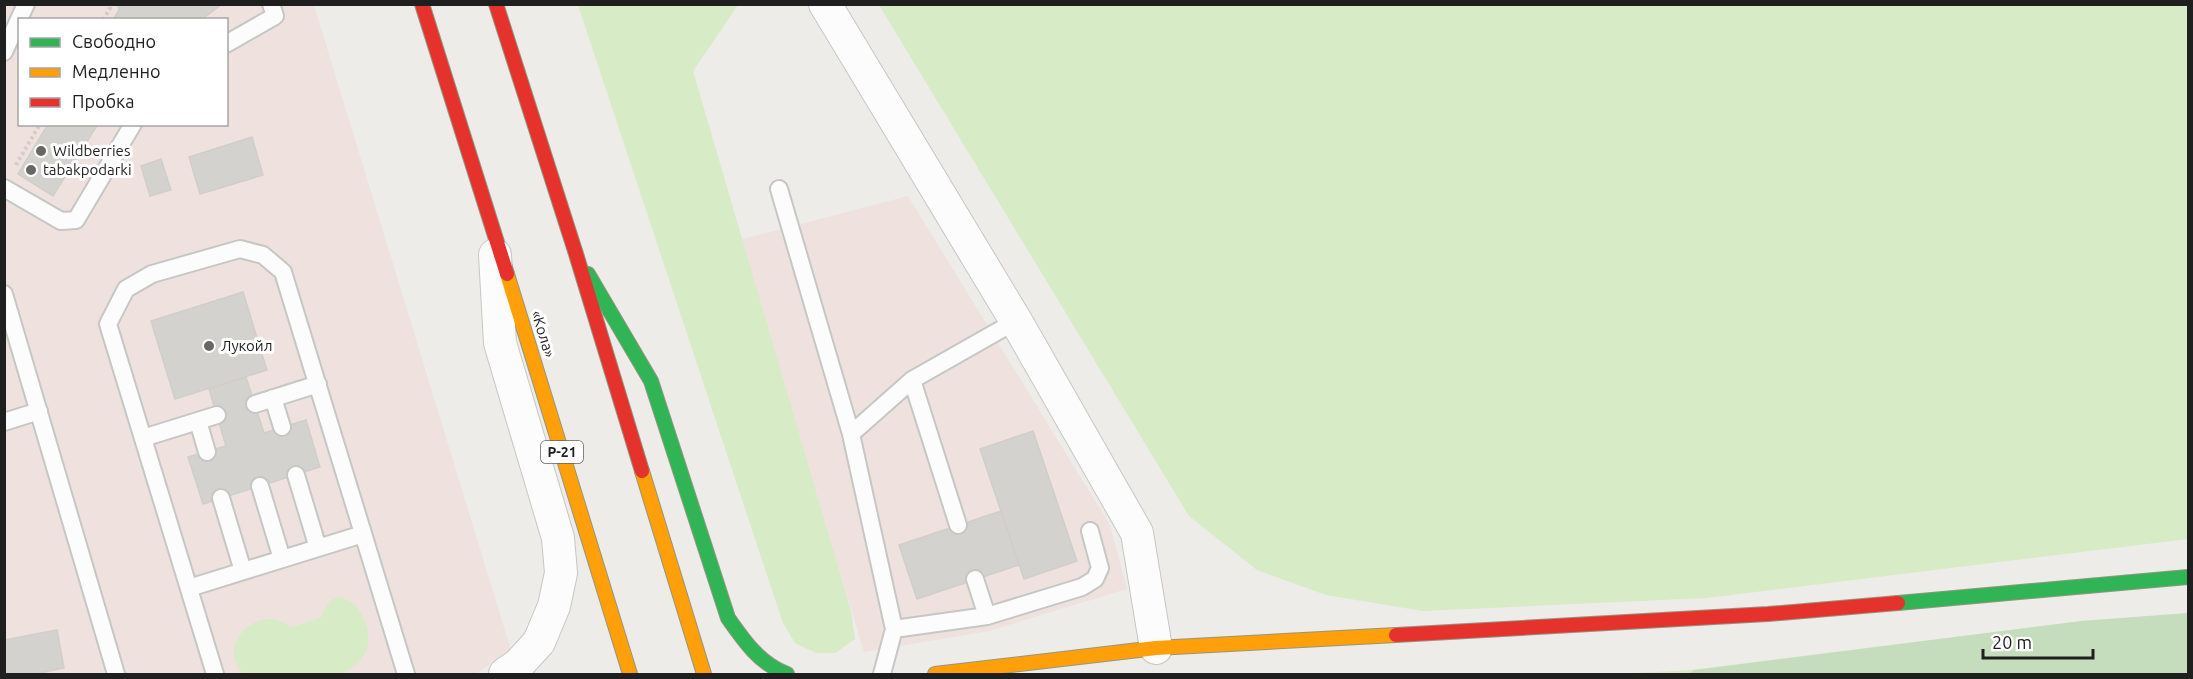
<svg xmlns="http://www.w3.org/2000/svg" width="2193" height="679" font-family="Ubuntu,sans-serif">
	<rect width="100%" height="100%" fill="#edece8"/>
	<path fill="#efe2de" fill-rule="evenodd" d="M4,5H314L511,650L476,674H5ZM20,20H226V124H20Z
		M908,196L1110,525L1127,589L989,631L864,652L739,240Z"/>
	<path fill="#d6ebc6" d="M578,5H738L693,71L851,611L855,639L835,653H816L795,643L783,623Z
		M879,5H2188V539L1706,598L1423,611L1326,595L1257,570L1189,516Z
		M338,597C360,600 374,630 366,651C362,661 351,669 342,674H244C221,653 241,619 271,619C279,619 286,624 292,627L320,618C325,610 328,600 338,597Z
		M1693,670L1690,674H1615Z"/>
	<path fill="#c5dcbd" d="M2188,613V674H1690L1693,670L2081,621Z"/>
	<path fill="#d4d2cf" stroke="#d1cec9" stroke-width="1.5" d="M118,4H222L201,20H113L119,10Z
		M48,124H98L53,196L18,174Z
		M252,137L263,175L200,194L189,157Z
		M161,159L171,190L150,196L141,166Z
		M243,292L267,370L175,399L151,321Z
		M246,377L264,433L306,420L320,467L203,504L188,457L226,446L209,389Z
		M1033,431L1077,561L1024,579L980,449Z
		M1001,511L1019,565L917,599L899,545Z
		M57,630L64,668L35,674H4V640Z"/>
	<g fill="none" stroke-linecap="round" stroke-linejoin="round">
		<g stroke="#c6c6c4" stroke-width="20">
			<path id="lane" d="M226,44L275,16L271,4
				M4,52L26,4
				M4,188L61,221L76,220L133,124
				M779,189L851,434L894,629L882,674
				M4,294L116,674
				M912,380L958,525
				M273,398L282,427
				M255,404L318,384
				M198,421L207,452
				M4,422L39,411
				M851,434L912,380L1016,321
				M143,438L217,415
				M296,475L318,548
				M260,486L282,559
				M221,498L243,571
				M975,579L987,616
				M189,588L363,534
				M894,629L987,616L1082,587L1095,579L1100,568L1090,531
				M215,674L108,324L126,289L152,274L240,249L263,255L283,272L406,674"/>
		</g>
		<g stroke="#c6c6c4" stroke-width="34">
			<path id="street" d="M825,4L1016,321L1137,533L1156,648
				M495,255L500,343L558,538L561,573L554,606L539,642L518,665L505,674"/>
		</g>
		<g stroke="#939780" stroke-width="16">
			<path id="fast" d="M588,274L651,381L728,618C744,641 760,664 787,674
				M1898,603L2188,577"/>
		</g>
		<g stroke="#939780" stroke-width="16">
			<path id="slow" d="M507,274L630,674
				M642,471L704,674
				M935,674L1156,648L1396,635"/>
		</g>
		<g stroke="#939780" stroke-width="16">
			<path id="jam" d="M422,4L507,274
				M496,4L576,254L642,471
				M1396,635L1768,614L1898,603"/>
		</g>
		<path stroke="#d7cbc8" stroke-width="4" stroke-dasharray="3 3" stroke-linecap="butt" d="M103,20L110,8L109,4
			M16,165L40,124"/>
		<use href="#lane" stroke="#fcfcfc" stroke-width="16"/>
		<use href="#street" stroke="#fcfcfc" stroke-width="32"/>
		<use href="#fast" stroke="#30b455" stroke-width="14"/>
		<use href="#slow" stroke="#ff9f0a" stroke-width="14"/>
		<use href="#jam" stroke="#e5322d" stroke-width="14"/>
	</g>
	<g fill="#676765" stroke="#fff" stroke-width="2">
		<circle cx="41" cy="151" r="6"/>
		<circle cx="31" cy="170" r="6"/>
		<circle cx="209" cy="346" r="6"/>
	</g>
	<g text-anchor="middle" stroke-width="6" stroke-linejoin="round" paint-order="stroke">
		<rect fill="#fff" stroke="#626262" stroke-width="1.5" x="541" y="441" width="42" height="22" rx="4.5"/>
		<g font-size="14" font-weight="bold" fill="#1f1f1f">
			<text x="562" y="457">Р-21</text>
		</g>
		<g font-size="15" fill="#1f1f1f" stroke="#fff" text-anchor="start">
			<text x="53" y="156">Wildberries</text>
			<text x="43" y="175">tabakpodarki</text>
			<text x="221" y="351">Лукойл</text>
		</g>
		<g font-size="15" fill="#1f1f1f" stroke="#fff">
			<text transform="translate(543 334) rotate(73)" y="5">«Кола»</text>
		</g>
	</g>
	<rect width="2193" height="679" fill="none" stroke="#1f1f1f" stroke-width="12"/>
	<rect x="18" y="18" width="210" height="108" fill="#ffffff" stroke="#a5a5a5" stroke-width="1.5"/>
	<rect x="30" y="38" width="30" height="9" fill="#30b455" stroke="#a5a5a5" stroke-width="1.5"/>
	<text x="72" y="48" font-size="18" fill="#1f1f1f">Свободно</text>
	<rect x="30" y="68" width="30" height="9" fill="#ff9f0a" stroke="#a5a5a5" stroke-width="1.5"/>
	<text x="72" y="78" font-size="18" fill="#1f1f1f">Медленно</text>
	<rect x="30" y="98" width="30" height="9" fill="#e5322d" stroke="#a5a5a5" stroke-width="1.5"/>
	<text x="72" y="108" font-size="18" fill="#1f1f1f">Пробка</text>
	<path d="M1983 649v9h110v-9" fill="none" stroke="#1f1f1f" stroke-width="3"/>
	<text x="1992" y="649" font-size="18" fill="#1f1f1f" stroke="#ffffff" stroke-width="4.5" paint-order="stroke">20 m</text>
</svg>
